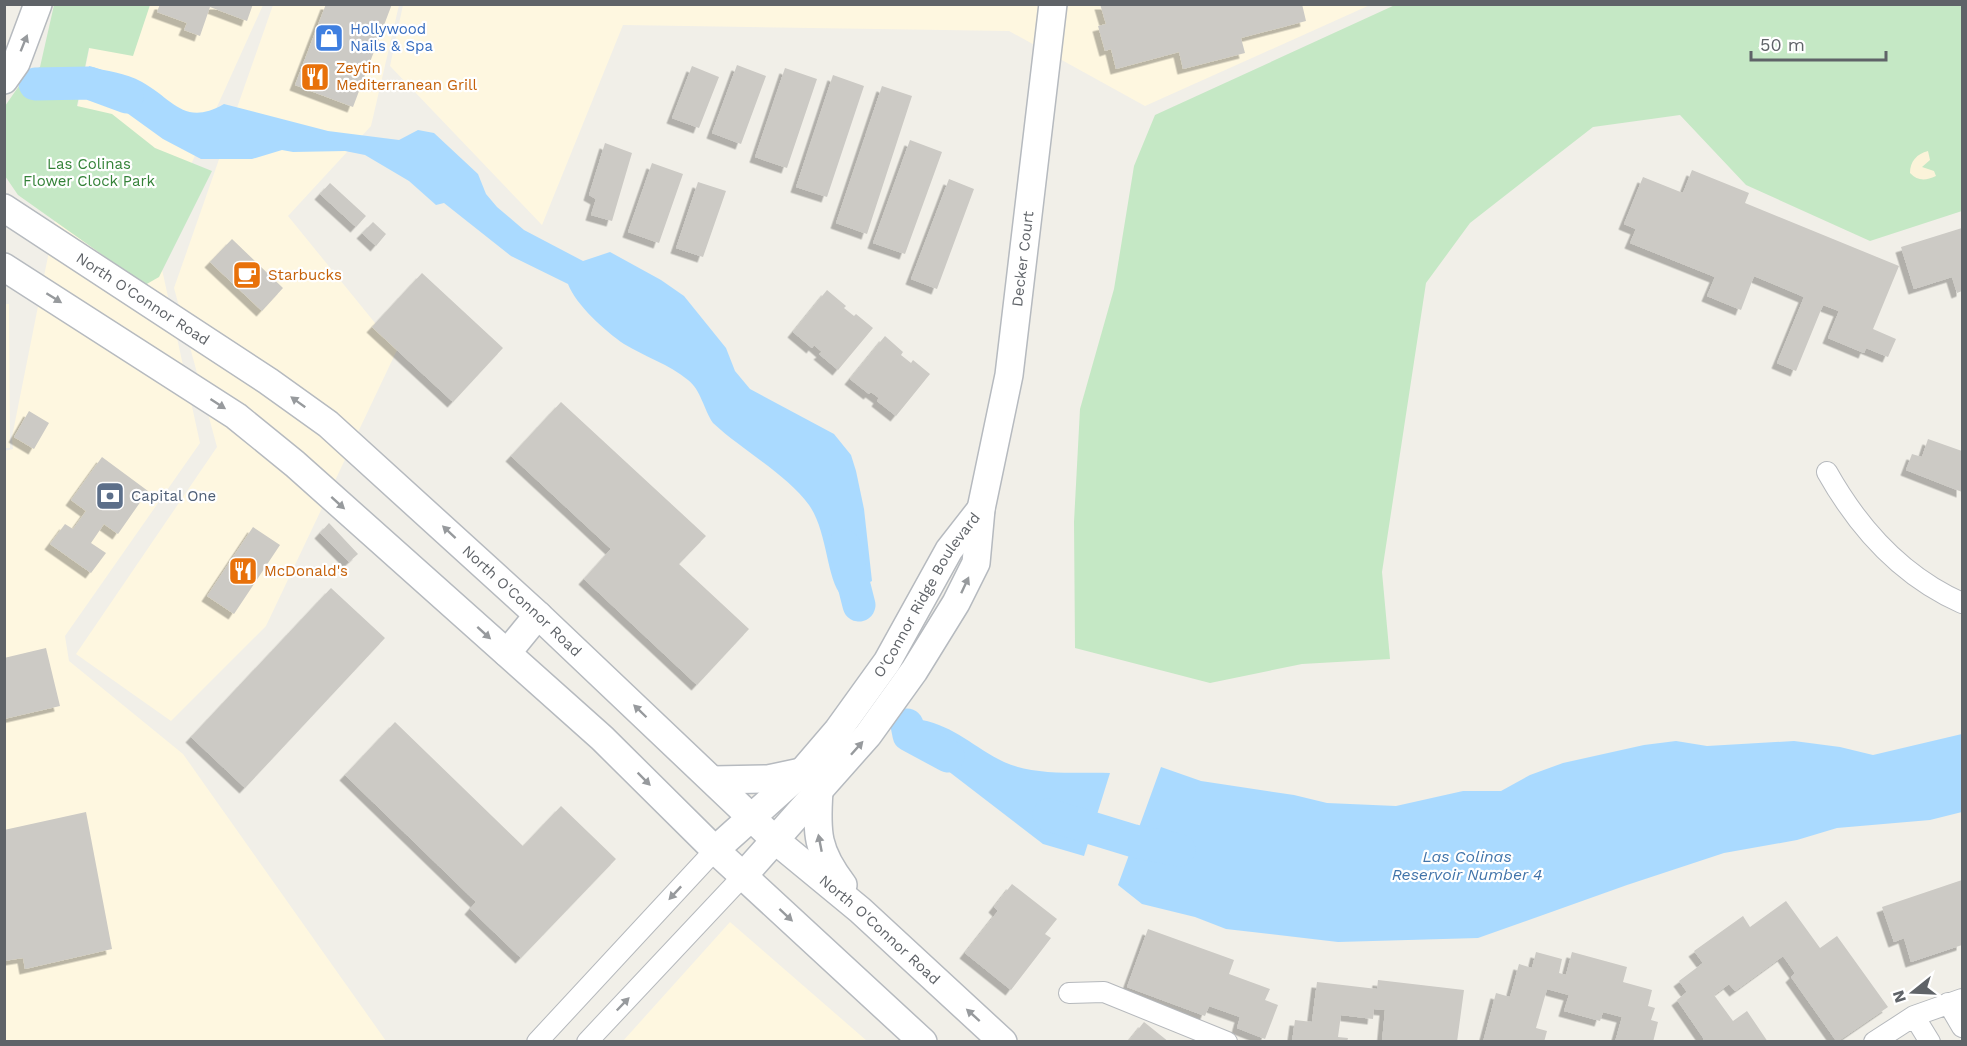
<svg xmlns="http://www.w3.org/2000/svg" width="1967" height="1046" font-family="'Work Sans',sans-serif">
	<defs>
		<filter id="shadow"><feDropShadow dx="-5.5" dy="5.5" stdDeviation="0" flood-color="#0004"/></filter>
	</defs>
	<rect width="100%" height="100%" fill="#f1efe8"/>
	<path fill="#fef7e0" d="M98,5H263L156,242L200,443L65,636L69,661L183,754L386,1041H5L4,451L13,449L12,437Z
		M273,5H399L371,126L288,216L397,350L266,626L171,721L76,654L217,447L174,288Z
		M403,5H1370L1145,106L1009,31L623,25L542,225L390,66Z
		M4,304H9L10,448H5Z
		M730,922L867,1041H623Z"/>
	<path fill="#c5e8c5" d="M54,5H150L133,56L89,48L77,106L112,114L155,148L212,171L159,277L145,285L18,195L5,176V106L28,73L40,67Z
		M1395,5H1962V211L1870,241L1746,185L1680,115L1593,127L1470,223L1426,283L1382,572L1390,659L1302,664L1210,683L1075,648L1074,522L1080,409L1114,289L1134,166L1155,115Z"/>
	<path fill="#fbf3d9" d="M1928,151L1930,160L1922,167L1934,171L1936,176C1925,181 1918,181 1910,173C1910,161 1917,154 1928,151Z"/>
	<path fill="#aadaff" d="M89,66C107,72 125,72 142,82C173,99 184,127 224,104L328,131L399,140L418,130L434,133L478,174L486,194L497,207L524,230L583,261L610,252L661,280L684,296L726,348L735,371L750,389L834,434L851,455L856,471L864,509L872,581L842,596C826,579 828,532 809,505C786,474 742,450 713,423C704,410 701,390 688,380C669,364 645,357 624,344C605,331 576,305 568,284L511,256L444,203L436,205L409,181L365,155L345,151L293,152L282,150L252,159H201L163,139L109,100L83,95Z
		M922,720C954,726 975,748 1004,762C1035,776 1077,772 1110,773L1084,856L1043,844L913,744L909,735Z
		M1962,734V812L1930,820L1837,828L1797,840L1724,853L1627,885L1478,938L1338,942L1226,929L1195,917L1142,904L1118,885L1161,767L1201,781L1294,795L1327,803L1396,806L1463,791H1501L1530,775L1563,763L1644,745L1676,741L1707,746L1794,741L1840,747L1873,755Z"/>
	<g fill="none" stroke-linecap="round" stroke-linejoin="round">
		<path stroke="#aadaff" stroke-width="33" d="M35,84L89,83L127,97
			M844,546L859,605
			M907,725L909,735L948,756
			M1049,815L1134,841L1179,850"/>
	</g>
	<path fill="#cccac5" filter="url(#shadow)" d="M160,4H253L247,21L210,7L200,36L184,30L187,23L157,12Z
		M326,4H392L353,107L295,85Z
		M1100,4H1302L1306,21L1241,38L1245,53L1183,69L1179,52L1116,69L1111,49L1105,51L1098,26L1106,24Z
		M737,65L766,76L741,144L712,133Z
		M692,66L719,77L699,128L672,118Z
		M785,68L817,79L787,168L755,157Z
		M833,75L864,86L827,197L796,187Z
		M882,86L912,96L867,234L836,223Z
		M910,140L942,152L905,254L873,243Z
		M605,143L632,153L612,221L591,215L596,199L589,195Z
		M652,163L683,174L659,243L628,232Z
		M1692,170L1749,193L1745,203L1899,266L1873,329L1896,339L1888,357L1866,348L1864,353L1828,338L1839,311L1823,305L1796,371L1777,363L1804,297L1754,276L1741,310L1707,296L1715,277L1630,243L1636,229L1624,224L1643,177L1683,193Z
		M949,179L974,189L937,289L911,279Z
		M698,182L726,191L703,257L676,248Z
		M330,183L366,216L356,227L320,194Z
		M373,222L386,234L376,246L362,233Z
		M1962,228V291L1957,293L1952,277L1914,289L1901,247Z
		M232,239L283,288L262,311L210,262Z
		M422,273L503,348L453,402L372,327Z
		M827,290L846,306L844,308L854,316L856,314L873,328L838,370L819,354L822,352L814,345L812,348L793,332Z
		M885,336L903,352L901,355L911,363L913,360L930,374L896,416L877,401L879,398L871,392L869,394L850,379Z
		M561,402L706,536L679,564L749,629L697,685L584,579L611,549L511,456Z
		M29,411L49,423L34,449L14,437Z
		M1928,439L1962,451V492L1906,470L1912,454L1922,457Z
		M102,457L148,491L118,534L104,524L91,543L106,553L91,573L50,544L65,524L73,529L86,511L71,500Z
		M329,523L358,554L349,562L320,533Z
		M253,527L280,545L234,614L207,596Z
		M331,588L385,638L245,788L191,737Z
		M46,648L60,706L4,719V658Z
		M395,722L523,846L561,806L616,859L521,958L470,909L476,902L345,775Z
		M86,812L112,949L25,969L23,958L4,961V830Z
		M1962,880V945L1911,962L1904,938L1894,942L1882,907Z
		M1012,884L1057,919L1045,934L1051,938L1011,990L965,953L998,911L994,907Z
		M1786,901L1820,948L1837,936L1888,1007L1837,1042L1791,977L1795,973L1783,956L1735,991L1729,984L1714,995L1733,1021L1747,1011L1768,1042H1701L1704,1039L1677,1000L1687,992L1679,981L1703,963L1694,951L1743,916L1750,927Z
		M1148,929L1234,960L1229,974L1270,989L1265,1000L1278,1005L1265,1039L1237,1028L1240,1017L1209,1006L1205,1016L1127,987Z
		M1536,952L1562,959L1559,973L1566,975L1572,952L1627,967L1623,982L1652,990L1648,1006L1655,1008L1651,1020L1658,1022L1653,1042H1615L1622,1017L1603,1012L1600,1021L1564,1011L1569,995L1547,989L1536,1028L1547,1031L1544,1042H1483L1496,993L1510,997L1519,964L1532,968Z
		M1378,980L1464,990L1457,1042H1382L1385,1010L1374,1009L1373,1019L1341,1015L1338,1037L1348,1038L1347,1042H1292L1295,1020L1312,1022L1317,982L1377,989Z
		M1144,1022L1169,1042H1128Z"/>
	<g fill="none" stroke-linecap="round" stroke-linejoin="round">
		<g stroke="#b5b8bc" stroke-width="22">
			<path id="street" d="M1827,472C1859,529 1901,576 1962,603
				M1069,993L1104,992L1227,1042
				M1948,1003L1962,1027
				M1914,1016L1930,1042
				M537,1042L715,850
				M587,1042L743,876
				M1874,1042L1914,1016L1962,999"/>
		</g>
		<g stroke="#b6babf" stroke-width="30">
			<g id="secondary">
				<path d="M4,80L16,63L38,4"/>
				<path id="s1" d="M4,208L268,381L328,424L538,615L775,840L860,910L1003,1042"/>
				<path d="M4,267L236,416L295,464L602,738L715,850L923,1042"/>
				<path d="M507,653L538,615"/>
				<path d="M713,780L768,779L801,772"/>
				<path d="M819,791C816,833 817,851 843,885"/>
				<path id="s2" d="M715,850L802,772L838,730L887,662L949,550L981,509"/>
				<path id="s3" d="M743,876L868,735L914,671L956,603L976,563L981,509L1009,375L1053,4"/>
			</g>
		</g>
		<use href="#street" stroke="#fff" stroke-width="20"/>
		<use href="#secondary" stroke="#fff" stroke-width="27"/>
	</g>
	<defs><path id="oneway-solid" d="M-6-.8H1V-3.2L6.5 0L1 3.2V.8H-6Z" transform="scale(1.5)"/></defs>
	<g fill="#979a9d">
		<use href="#oneway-solid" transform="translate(24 43) rotate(-68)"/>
		<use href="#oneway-solid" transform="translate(54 298) rotate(32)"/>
		<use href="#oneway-solid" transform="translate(298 402) rotate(-144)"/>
		<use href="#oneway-solid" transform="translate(218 404) rotate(33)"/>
		<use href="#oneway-solid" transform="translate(338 503) rotate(42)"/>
		<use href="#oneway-solid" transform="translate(449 532) rotate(-137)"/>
		<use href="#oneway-solid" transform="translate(965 585) rotate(-65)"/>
		<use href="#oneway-solid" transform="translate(484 633) rotate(42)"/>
		<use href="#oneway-solid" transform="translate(640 711) rotate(-136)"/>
		<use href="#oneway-solid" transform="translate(857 748) rotate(-48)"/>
		<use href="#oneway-solid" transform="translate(644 779) rotate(45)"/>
		<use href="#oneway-solid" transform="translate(820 843) rotate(-101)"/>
		<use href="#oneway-solid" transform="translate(675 893) rotate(133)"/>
		<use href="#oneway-solid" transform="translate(786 915) rotate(43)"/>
		<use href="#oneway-solid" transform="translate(623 1004) rotate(-46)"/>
		<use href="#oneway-solid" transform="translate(973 1015) rotate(-138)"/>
	</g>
	<defs>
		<g id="shop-square" transform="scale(1.5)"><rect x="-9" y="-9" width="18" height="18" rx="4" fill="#3f7fe0" stroke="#fff"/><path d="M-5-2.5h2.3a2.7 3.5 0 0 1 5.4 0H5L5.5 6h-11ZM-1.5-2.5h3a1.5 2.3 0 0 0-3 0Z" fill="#fff"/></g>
		<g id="restaurant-square" transform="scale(1.5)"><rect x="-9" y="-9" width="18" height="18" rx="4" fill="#e8710a" stroke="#fff"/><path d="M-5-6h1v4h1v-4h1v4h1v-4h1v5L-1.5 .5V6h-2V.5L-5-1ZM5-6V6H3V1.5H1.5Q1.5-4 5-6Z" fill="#fff"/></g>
		<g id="cafe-square" transform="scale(1.5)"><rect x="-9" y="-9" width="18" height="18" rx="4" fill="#e8710a" stroke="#fff"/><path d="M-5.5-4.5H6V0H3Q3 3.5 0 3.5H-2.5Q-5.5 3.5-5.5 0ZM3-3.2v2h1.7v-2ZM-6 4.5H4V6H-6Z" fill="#fff"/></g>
		<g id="bank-square" transform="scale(1.5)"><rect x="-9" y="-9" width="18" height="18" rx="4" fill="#5c6f8a" stroke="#fff"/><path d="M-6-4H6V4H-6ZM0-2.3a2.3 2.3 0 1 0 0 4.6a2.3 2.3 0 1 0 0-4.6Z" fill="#fff"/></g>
	</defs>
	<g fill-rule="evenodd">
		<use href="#shop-square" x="329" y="38"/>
		<use href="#restaurant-square" x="315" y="77"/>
		<use href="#cafe-square" x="247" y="275"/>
		<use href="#bank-square" x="110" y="496"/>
		<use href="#restaurant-square" x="243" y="571"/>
	</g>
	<g text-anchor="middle" stroke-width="4.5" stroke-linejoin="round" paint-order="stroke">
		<g font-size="15" fill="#366cbe" stroke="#fff" text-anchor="start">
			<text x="350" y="34">Hollywood<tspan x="350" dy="17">Nails &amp; Spa</tspan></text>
		</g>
		<g font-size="15" fill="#c56008" stroke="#fff" text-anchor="start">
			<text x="336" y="73">Zeytin<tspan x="336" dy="17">Mediterranean Grill</tspan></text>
			<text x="268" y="280">Starbucks</text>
			<text x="264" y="576">McDonald's</text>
		</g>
		<g font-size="15" fill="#348238" stroke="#fff">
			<text x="89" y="169">Las Colinas<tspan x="89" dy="17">Flower Clock Park</tspan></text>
		</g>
		<g font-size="15" fill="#5f6368" stroke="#fff">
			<text dy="5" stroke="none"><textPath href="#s3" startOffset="700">Decker Court</textPath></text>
			<text dy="5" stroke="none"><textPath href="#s1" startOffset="166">North O'Connor Road</textPath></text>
			<text dy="5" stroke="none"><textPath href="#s2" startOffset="334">O'Connor Ridge Boulevard</textPath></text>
			<text dy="5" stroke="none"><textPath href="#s1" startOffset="652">North O'Connor Road</textPath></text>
			<text dy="5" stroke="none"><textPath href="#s1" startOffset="1138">North O'Connor Road</textPath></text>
		</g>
		<g font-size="15" fill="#4e5e75" stroke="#fff" text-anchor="start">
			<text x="131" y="501">Capital One</text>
		</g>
		<g font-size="16" font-style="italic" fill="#4174aa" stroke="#fff">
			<text x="1467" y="862">Las Colinas<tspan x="1467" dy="18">Reservoir Number 4</tspan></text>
		</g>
	</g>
	<rect width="1967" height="1046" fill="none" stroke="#5f6368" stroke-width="12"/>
	<g transform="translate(1913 992) rotate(252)" stroke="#ffffff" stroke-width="4.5" paint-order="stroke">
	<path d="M0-4.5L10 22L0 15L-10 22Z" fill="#5f6368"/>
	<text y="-9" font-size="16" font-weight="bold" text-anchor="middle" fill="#5f6368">N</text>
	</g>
	<path d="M1751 51v9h135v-9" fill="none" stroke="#5f6368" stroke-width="3"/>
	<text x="1760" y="51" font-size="18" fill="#5f6368" stroke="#ffffff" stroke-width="4.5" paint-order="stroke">50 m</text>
</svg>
